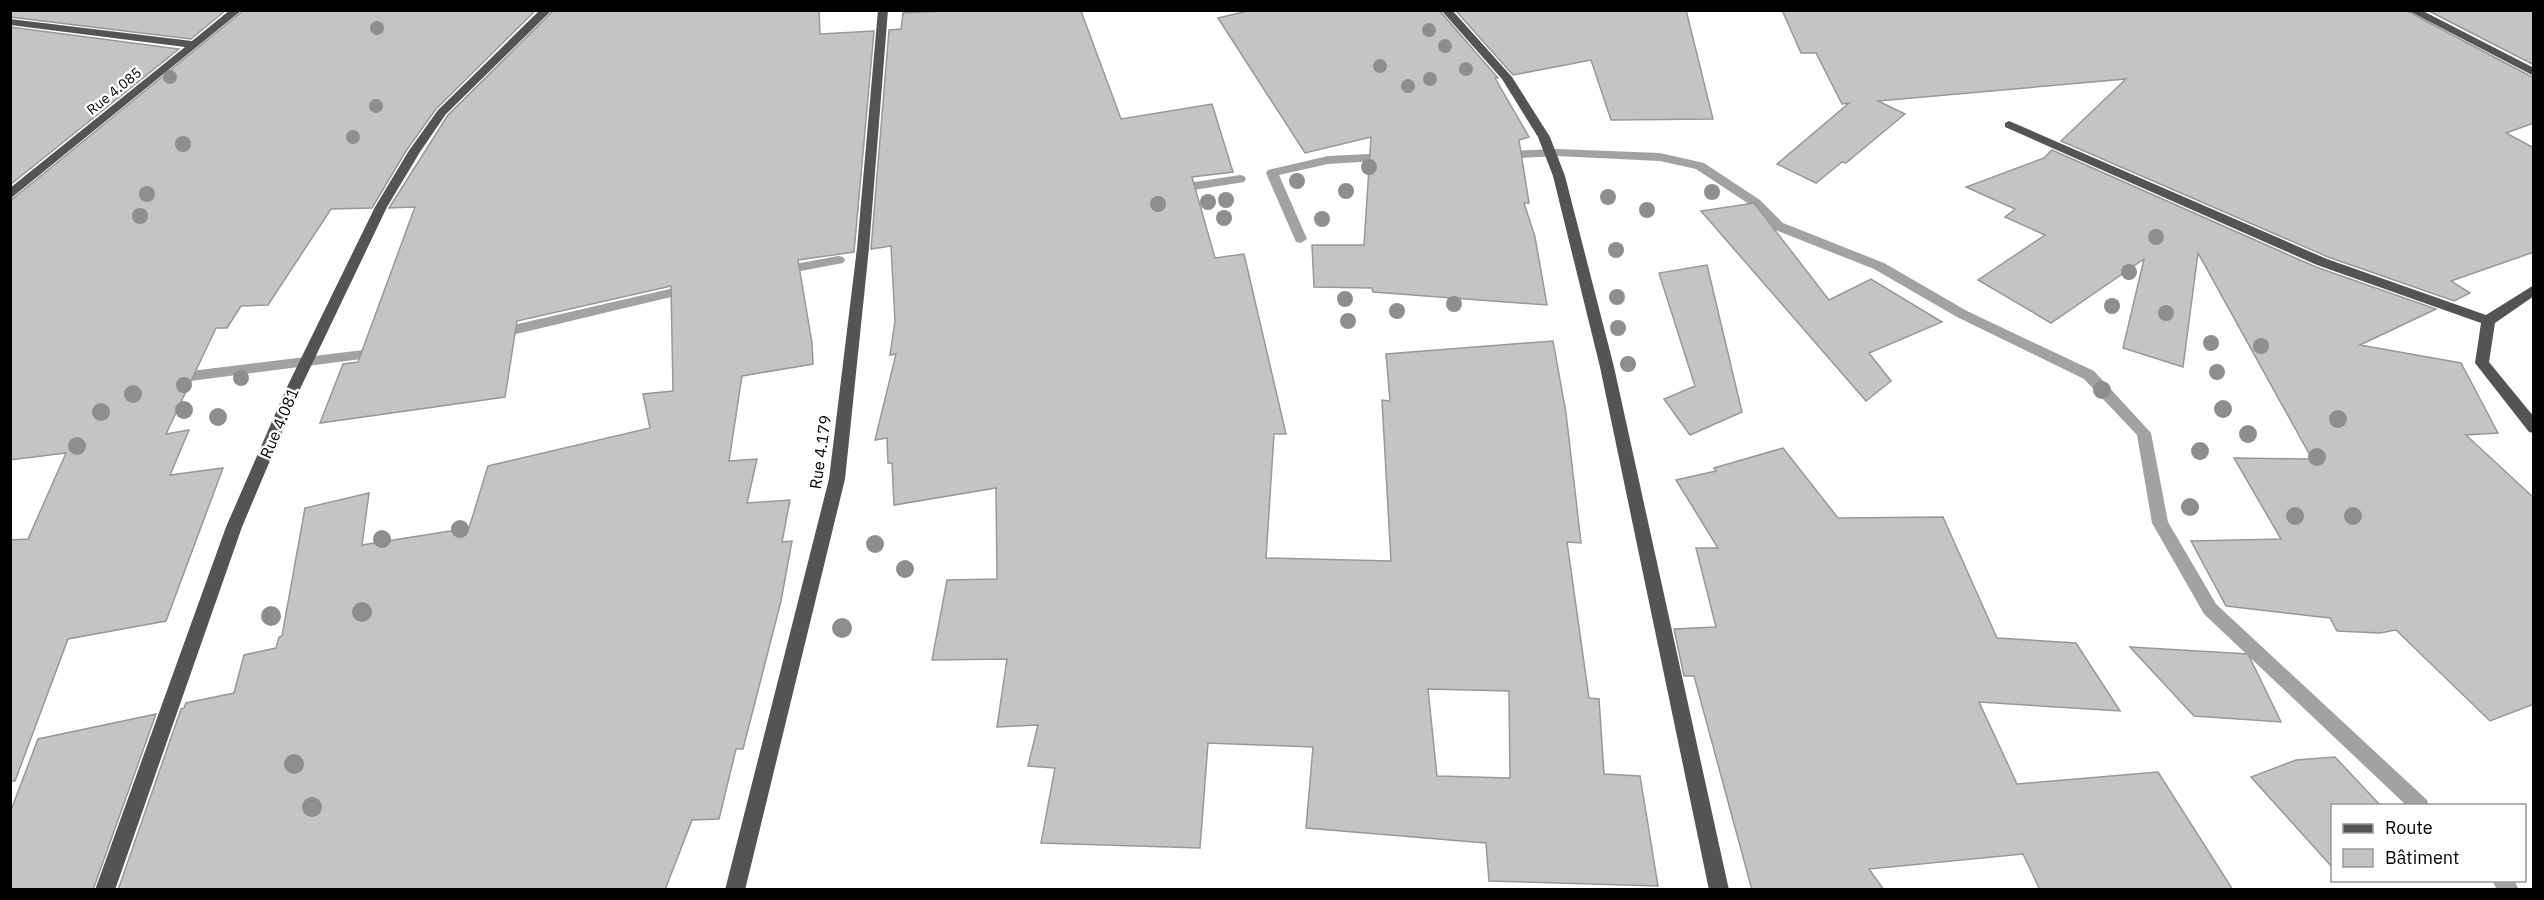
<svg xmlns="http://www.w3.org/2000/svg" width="2544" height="900" font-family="'IBM Plex Sans',sans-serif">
	<rect width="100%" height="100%" fill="#fff"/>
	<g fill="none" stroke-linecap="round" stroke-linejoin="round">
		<path fill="#a2a2a2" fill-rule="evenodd" d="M1558,149L1660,153L1704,163L1760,200L1783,223L1884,263L1967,311L2094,371L2151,433L2168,522L2216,604L2427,800L2429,806H2407L2204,614L2152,523L2137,435L2084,379L1957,317L1874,269L1773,229L1752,206L1696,169L1660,161L1556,156L1503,159L1497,155L1503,151Z
			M1389,153L1393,154V160L1328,164L1279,175L1307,239L1301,243L1296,242L1266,173L1268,170L1328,156Z
			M1240,175L1244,176L1246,179L1244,182L1175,193L1169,189L1175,185Z
			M838,256L843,257L845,260L843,263L779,275L772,271L779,267Z
			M691,284L698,288L696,291L496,339L489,334L496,329Z
			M380,348L385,350L387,353L385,356L175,383L168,378L175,373Z
			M2492,880H2514L2519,890H2497Z"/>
	</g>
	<path fill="#c4c4c4" stroke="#989898" stroke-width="1.5" fill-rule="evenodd" d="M10,10H226L191,39L10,17Z
		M244,10H536L436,109L406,151L372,208L331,209L268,305L241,306L227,328H216L166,434L189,430L170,475L223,468L166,621L68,639L15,781H10V540L28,539L66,453L10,460V201Z
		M554,10H819L820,34L874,31L854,252L798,260L812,343L813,364L742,376L729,461L757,459L747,503L790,500L782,542L792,541L781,601L743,749H736L719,819L692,820L665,890H118L181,709L184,708L186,703L234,693L244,655L276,648L279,637L282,636L305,508L369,493L362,545L469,528L488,466L650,428L643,394L673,391L671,286L517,321L505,397L320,423L343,364L358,362L415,207L389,208L448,115Z
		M961,10L1081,11L1121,119L1212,104L1233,172L1192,177L1215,258L1244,254L1286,434H1274L1266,558L1391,561L1382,400L1390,401L1386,354L1553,341L1566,413L1581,543L1567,542L1589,698L1599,699L1604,774L1640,776L1658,886L1489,881L1486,843L1306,828L1313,747L1208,743L1200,848L1041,843L1055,768L1028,766L1038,725L997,727L1007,659L932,660L947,580L997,579L996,488L894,505L892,463H888L887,438L875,440L896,354L890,355L895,321L891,246L871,249L889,30L901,29L903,13ZM1428,689L1509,691L1510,778L1437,776Z
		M1252,10H1439L1498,78H1495L1529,137L1519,140L1529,203H1524L1535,237L1547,305L1373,292L1372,288L1314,287L1312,245H1364L1371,137L1305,153L1218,18Z
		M1455,10H1686L1713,119L1611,120L1591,60L1513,75Z
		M1782,10H2405L2534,78V123L2506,133L2534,148V252L2451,281L2470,293L2454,301L2328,257L2061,141L2126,79L1878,101L1905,114L1846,163L1842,162L1816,183L1777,164L1849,103L1842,104L1816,53H1801Z
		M2427,10H2534V65Z
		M10,27L179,49L10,185Z
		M2052,150L2316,267L2436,309L2360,345L2461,363L2498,433L2466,435L2534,498V704L2490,721L2396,630L2380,633L2337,631L2330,618L2226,606L2191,541L2281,539L2234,458L2312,459L2198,253L2183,367L2123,348L2144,259L2051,323L1978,280L2045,235L2005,217L2015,209L1966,187L2044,158Z
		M1754,203L1829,300L1871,279L1942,322L1869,353L1891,381L1866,401L1701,211Z
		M1707,265L1742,412L1690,435L1664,399L1695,386L1659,273Z
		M1783,448L1838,518L1943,517L1997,638L2076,643L2120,711L1979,702L2017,784L2158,772L2233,890H2040L2023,854L1869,869L1884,890H1752L1694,676H1684L1674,629L1716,627L1696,548H1718L1676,480L1716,471L1714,468Z
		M2130,647L2248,654L2281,722L2194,716Z
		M156,714L93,890H10V813L38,739Z
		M2335,757L2381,806H2332V867L2251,777L2296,760Z"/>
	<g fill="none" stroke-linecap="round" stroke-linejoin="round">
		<path fill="#545454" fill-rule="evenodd" d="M230,10H242L10,199V188L185,47L10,25V19L192,41Z
			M540,10H552L446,114L420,152L387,207L301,387L242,527L115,890H95L226,527L287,387L375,207L408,152L438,110Z
			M878,10H888L869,248L845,479L745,890H725L829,479L857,248Z
			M1441,10H1452L1512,77L1550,137L1565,176L1614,367L1729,890H1709L1600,367L1553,176L1538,137L1502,79Z
			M2407,10H2421L2534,68V76Z
			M2009,121L2327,259L2486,315L2534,285V296L2495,323L2489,362L2534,417V433L2529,432L2475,363L2481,323L2317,265L2005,127V123Z"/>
	</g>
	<g fill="#8e8e8e">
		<circle cx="377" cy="28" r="7"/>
		<circle cx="1429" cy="30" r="7"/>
		<circle cx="1445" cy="46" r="7"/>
		<circle cx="1380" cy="66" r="7"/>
		<circle cx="1466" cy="69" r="7"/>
		<circle cx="170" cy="77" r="7"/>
		<circle cx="1430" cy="79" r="7"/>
		<circle cx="1408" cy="86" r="7"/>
		<circle cx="376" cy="106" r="7"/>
		<circle cx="353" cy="137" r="7"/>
		<circle cx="183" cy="144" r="8"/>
		<circle cx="1369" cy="167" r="8"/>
		<circle cx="1297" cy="181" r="8"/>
		<circle cx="1346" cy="191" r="8"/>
		<circle cx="1712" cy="192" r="8"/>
		<circle cx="147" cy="194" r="8"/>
		<circle cx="1608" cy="197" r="8"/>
		<circle cx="1226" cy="200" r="8"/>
		<circle cx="1208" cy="202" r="8"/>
		<circle cx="1158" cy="204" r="8"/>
		<circle cx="1647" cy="210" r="8"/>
		<circle cx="140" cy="216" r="8"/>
		<circle cx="1224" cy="218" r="8"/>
		<circle cx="1322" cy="219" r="8"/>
		<circle cx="2156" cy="237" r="8"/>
		<circle cx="1616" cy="250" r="8"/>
		<circle cx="2129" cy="272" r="8"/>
		<circle cx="1617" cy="297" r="8"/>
		<circle cx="1345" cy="299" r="8"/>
		<circle cx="1454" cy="304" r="8"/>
		<circle cx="2112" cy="306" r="8"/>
		<circle cx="1397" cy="311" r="8"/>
		<circle cx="2166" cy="313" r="8"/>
		<circle cx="1348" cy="321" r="8"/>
		<circle cx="1618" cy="328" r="8"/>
		<circle cx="2211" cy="343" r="8"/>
		<circle cx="2261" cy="346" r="8"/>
		<circle cx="1628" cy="364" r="8"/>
		<circle cx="2217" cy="372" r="8"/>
		<circle cx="241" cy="378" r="8"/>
		<circle cx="184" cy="385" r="8"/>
		<circle cx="2102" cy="390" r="9"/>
		<circle cx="133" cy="394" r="9"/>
		<circle cx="2223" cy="409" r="9"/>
		<circle cx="184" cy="410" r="9"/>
		<circle cx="101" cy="412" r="9"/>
		<circle cx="218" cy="417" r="9"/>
		<circle cx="2338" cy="419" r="9"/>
		<circle cx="2248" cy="434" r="9"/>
		<circle cx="77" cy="446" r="9"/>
		<circle cx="2200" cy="451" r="9"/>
		<circle cx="2317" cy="457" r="9"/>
		<circle cx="2190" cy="507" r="9"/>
		<circle cx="2295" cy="516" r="9"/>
		<circle cx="2353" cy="516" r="9"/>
		<circle cx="460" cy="529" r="9"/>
		<circle cx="382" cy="539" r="9"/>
		<circle cx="875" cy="544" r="9"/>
		<circle cx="905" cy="569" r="9"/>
		<circle cx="362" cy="612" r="10"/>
		<circle cx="271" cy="616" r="10"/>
		<circle cx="842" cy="628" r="10"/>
		<circle cx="294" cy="764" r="10"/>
		<circle cx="312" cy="807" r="10"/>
	</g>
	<g text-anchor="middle" stroke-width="5" stroke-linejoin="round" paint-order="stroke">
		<g font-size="14" fill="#000" stroke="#fff">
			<text transform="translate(114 91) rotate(-39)" y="5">Rue 4.085</text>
		</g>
		<g font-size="16" fill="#000" stroke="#fff">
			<text transform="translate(279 423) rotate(-67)" y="6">Rue 4.081</text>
			<text transform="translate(820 452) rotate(-82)" y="6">Rue 4.179</text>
		</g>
	</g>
	<rect width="2544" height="900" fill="none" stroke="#000000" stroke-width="24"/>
	<rect x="2331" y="804" width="195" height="78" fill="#ffffff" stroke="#999999" stroke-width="1.5"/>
	<rect x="2343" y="824" width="30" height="9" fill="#545454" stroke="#999999" stroke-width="1.5"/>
	<text x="2385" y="834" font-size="18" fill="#000000">Route</text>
	<rect x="2343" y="849" width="30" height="18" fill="#c4c4c4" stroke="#999999" stroke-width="1.5"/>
	<text x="2385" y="864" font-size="18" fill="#000000">Bâtiment</text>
</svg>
